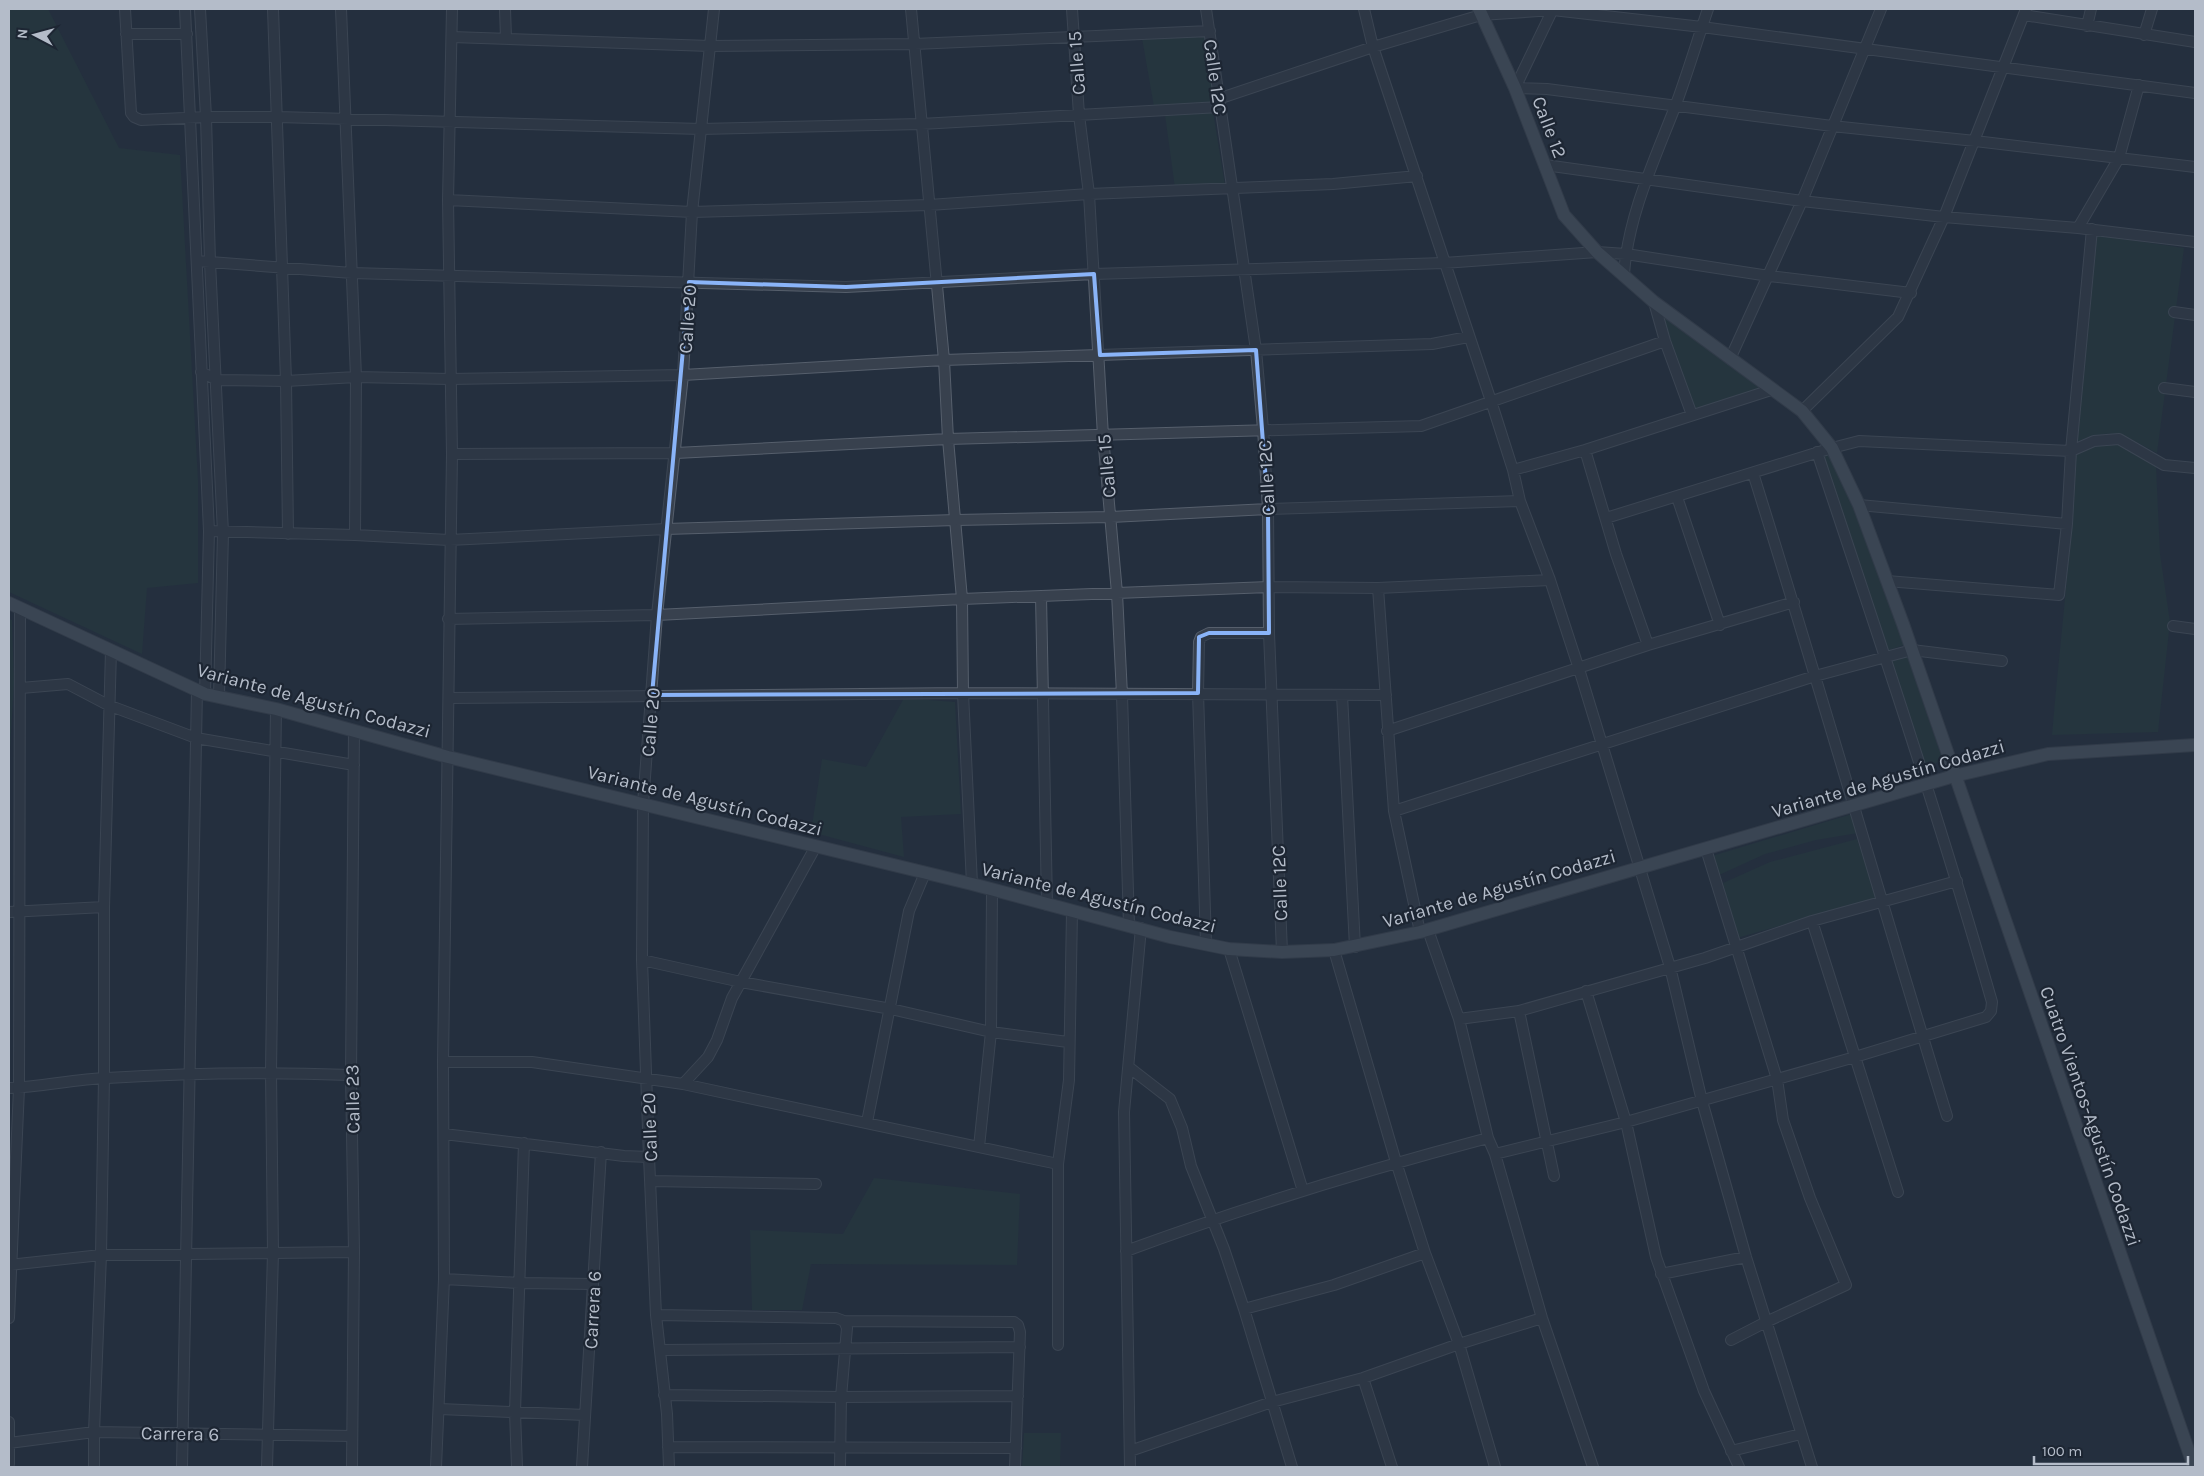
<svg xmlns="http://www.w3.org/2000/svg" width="2204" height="1476" font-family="Karla,sans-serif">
	<rect width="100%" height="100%" fill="#242f3e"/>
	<path fill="#263c3f" d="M9,9H48L119,148L180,155L198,480V583L147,588L142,654L9,592Z
		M1207,35L1215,102L1154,107L1142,38Z
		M1213,112L1225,185L1175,188L1165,115Z
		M2097,235L2184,248L2157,453C2123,435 2115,426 2076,442Z
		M1661,314L1761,389L1695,409Z
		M2118,444L2156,466L2160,554L2170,622L2158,732L2052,735C2060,641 2072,548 2075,454L2096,446Z
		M1829,453L1854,507L1904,645L1886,651L1821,455Z
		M9,619L12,620L14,683L10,749Z
		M1907,656L1943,761L1923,767L1890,659Z
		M904,698L955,702L961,814L901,817L904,857L811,832L822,759L866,767Z
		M1852,814L1858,833L1816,840L1765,854L1719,875L1712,856Z
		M1857,839L1877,898L1737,938L1723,883L1770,862Z
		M874,1178L1020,1194L1017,1265L811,1264L802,1310H752L750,1230L843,1234Z
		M1024,1433H1061L1060,1467H1022Z"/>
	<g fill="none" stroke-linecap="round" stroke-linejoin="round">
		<g stroke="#565f6c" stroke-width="12">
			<path id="minor" d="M125,9L131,113L134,117L141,120L206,117H278L701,129L921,124L1220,107
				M185,9L209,531L205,694
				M200,9L206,117L210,262L223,533L219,696
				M273,9L286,381L288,534
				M341,9L356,377L355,535
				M505,9L506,38
				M911,9L944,360L948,439L962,599L963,693L972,884
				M1072,9L1079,115L1089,194L1103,436L1117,593L1122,695L1129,925
				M1206,9L1256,350L1263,429L1268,509L1269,633L1282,952
				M1364,9L1373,47L1491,401L1513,470L1520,501L1550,580L1579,669L1670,967L1702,1101L1746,1257L1812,1467
				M1553,9L1515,88L1547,89L1832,126L1975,141L2195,167
				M2024,15L2195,42
				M2087,26L2091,9
				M126,34H187
				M2144,35L2152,9
				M452,37L710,46L914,44L1210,31
				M1218,99L1373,47L1481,15L1553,10L1702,27L2195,93
				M1545,165L1802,201L1944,217L2078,228L2195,242
				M448,200L692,212L929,205L1089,194L1333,184L1417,176
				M2078,228L2119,158L2139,85
				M197,261L352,273L846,287L1094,274L1444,263L1597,252L1626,254L1769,276L1911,293
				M1624,274C1628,216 1654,161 1675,107C1687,75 1697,41 1708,9
				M1654,302L1665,341L1692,415
				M2174,312L2195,315
				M1730,359L1802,201L1881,9
				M201,372L217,380L286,381L356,377L450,379L683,375L944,360L1432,344L1468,337
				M2164,388L2195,392
				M1802,411L1898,317L1944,217L2026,9
				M1585,450L1616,554L1648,645
				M452,454L676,453L948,439L1421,426L1665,341
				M1513,470L1585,450L1771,390
				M1753,473C1820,687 1881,902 1947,1116
				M1677,497L1720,625
				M1859,505L2067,524
				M1606,518L1832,448L1859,441L2071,451L2094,441L2119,439L2164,465L2195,468
				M209,531L355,535L449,540L666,529L956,520L1111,517L1268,509L1520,501
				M1887,581L2059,595L2067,524L2071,451L2092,229
				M1378,588L1394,811L1420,932
				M1041,596L1047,905
				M448,619L657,615L962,599L1269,587L1378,588L1550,580
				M2173,626L2195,629
				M21,688L68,684L108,705L196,738L354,765
				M1342,695L1355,947
				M450,698L963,693L1386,695
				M1387,731L1648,645L1794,602
				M1394,811L1815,676L1912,650L2002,661
				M1706,849L1777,1079L1783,1120L1810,1198L1846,1285L1766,1322L1731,1340
				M9,912L104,907
				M1812,921L1898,1192
				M1428,930L1459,1019L1488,1138L1495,1154L1542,1318L1593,1467
				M1206,943L1198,693L1199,642L1201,637L1209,633H1269
				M1229,949L1303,1191
				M1334,950L1396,1162L1425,1253L1459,1344L1495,1467
				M642,960L741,982L891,1009L991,1032L1068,1042
				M1586,991L1626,1122L1656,1257L1704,1391L1739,1467
				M1519,1011L1554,1176
				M1459,1019L1519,1011L1705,958L1812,921L1957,881
				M443,1062H532L683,1084L1058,1164
				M1130,1068L1170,1099L1182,1128L1191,1166L1224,1249L1244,1309L1292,1467
				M683,1084L708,1057L717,1040L732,998L816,846
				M9,1088C42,1087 74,1079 107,1078C189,1073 269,1072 351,1075
				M867,1122L909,911L925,873
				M444,1134L624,1156L649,1157
				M979,1147L991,1032L992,891
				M1495,1154L1626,1122L1855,1057L1986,1017L1991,1011L1992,1002C1939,817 1878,635 1817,452
				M651,1181L816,1184
				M1126,1251C1245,1207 1366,1170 1488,1138
				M9,1265L101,1255L354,1252
				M1661,1274L1746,1257
				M444,1279L520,1283L593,1284
				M1244,1309L1334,1285L1425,1253
				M656,1315L836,1318L844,1321L1014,1322L1018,1325L1020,1332L1015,1467
				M9,1318L19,1088L20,608
				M1058,1345V1164L1069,1080L1072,912
				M661,1350L1020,1347
				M1363,1378L1392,1467
				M664,1395L841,1397L1018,1396
				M440,1409L585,1415
				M9,1422V1464
				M9,1443L94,1432L352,1436
				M668,1447L1016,1448
				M1130,1451L1272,1402L1363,1378L1459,1344L1542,1318
				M1731,1451L1801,1434
				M94,1467V1432L101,1255L104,1078V907L111,650
				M182,1467L197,690
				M267,1467L273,1253L271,1072L276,709
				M352,1467L354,1252L351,1075L354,731
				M436,1467L444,1279L443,1062L452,454L448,200L452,9
				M517,1467L515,1412L524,1143
				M582,1467L601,1152
				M669,1467L667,1414L656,1315L649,1157L642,960L643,804L657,615L683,375L692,212L714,9
				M840,1467L841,1397L847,1328L844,1321
				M1130,1467L1124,1112L1141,928"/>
		</g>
		<g stroke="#414a57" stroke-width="14">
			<path id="major" d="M1479,9L1515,88L1564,215L1597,252L1654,302L1802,411L1832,448L1859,505L1903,624L2194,1467
				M9,603L205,694L276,709L448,757L972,884L1170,937L1229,949L1282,952L1334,950L1420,932L1954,776L2048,754L2195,745"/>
		</g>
		<use href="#minor" stroke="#38414e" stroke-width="10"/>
		<use href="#major" stroke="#56606e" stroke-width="12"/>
	</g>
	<path d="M0 0H2204V1476H0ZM1094,274L1100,355L1256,350L1268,509L1269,633H1209L1199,637L1198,693L652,695L689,282L846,287Z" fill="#242f3e" fill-opacity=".55" fill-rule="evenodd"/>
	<path fill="none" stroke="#8ab4f8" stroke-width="4" stroke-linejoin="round" d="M1094,274L1100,355L1256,350L1268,509L1269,633H1209L1199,637L1198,693L652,695L689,282L846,287Z"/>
	<g text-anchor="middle" stroke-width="4.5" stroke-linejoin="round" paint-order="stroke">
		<g font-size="19" fill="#b4bcc9" stroke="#1d2633">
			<text transform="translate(1076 63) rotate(-94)" y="7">Calle 15</text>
			<text transform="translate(1216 77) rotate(82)" y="7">Calle 12C</text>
			<text transform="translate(1550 127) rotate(69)" y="7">Calle 12</text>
			<text transform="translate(687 319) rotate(-86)" y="7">Calle 20</text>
			<text transform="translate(1106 466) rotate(-95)" y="7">Calle 15</text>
			<text transform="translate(1266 478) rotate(-93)" y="7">Calle 12C</text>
			<text transform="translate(314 700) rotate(15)" y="7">Variante de Agustín Codazzi</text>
			<text transform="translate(650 722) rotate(-85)" y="7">Calle 20</text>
			<text transform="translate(1888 778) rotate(-16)" y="7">Variante de Agustín Codazzi</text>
			<text transform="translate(705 800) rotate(14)" y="7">Variante de Agustín Codazzi</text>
			<text transform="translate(1279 883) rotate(-92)" y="7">Calle 12C</text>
			<text transform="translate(1499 888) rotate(-16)" y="7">Variante de Agustín Codazzi</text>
			<text transform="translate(1099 897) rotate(14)" y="7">Variante de Agustín Codazzi</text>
			<text transform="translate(352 1099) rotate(-91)" y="7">Calle 23</text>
			<text transform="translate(2091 1116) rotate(71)" y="7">Cuatro Vientos-Agustín Codazzi</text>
			<text transform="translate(649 1127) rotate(-92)" y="7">Calle 20</text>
			<text transform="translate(592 1310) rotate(-87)" y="7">Carrera 6</text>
			<text transform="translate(180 1433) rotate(1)" y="7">Carrera 6</text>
		</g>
	</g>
	<rect width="2204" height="1476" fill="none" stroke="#b4bcc9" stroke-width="20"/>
	<g transform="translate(35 35) rotate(276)" stroke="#1d2633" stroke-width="4" paint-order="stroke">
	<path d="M0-4L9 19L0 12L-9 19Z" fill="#b4bcc9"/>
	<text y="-8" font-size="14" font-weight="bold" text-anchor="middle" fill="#b4bcc9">N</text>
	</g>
	<path d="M2034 1456v8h154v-8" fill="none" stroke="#b4bcc9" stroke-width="2.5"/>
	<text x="2042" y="1456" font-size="15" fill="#b4bcc9" stroke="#1d2633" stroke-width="4" paint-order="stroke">100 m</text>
</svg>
